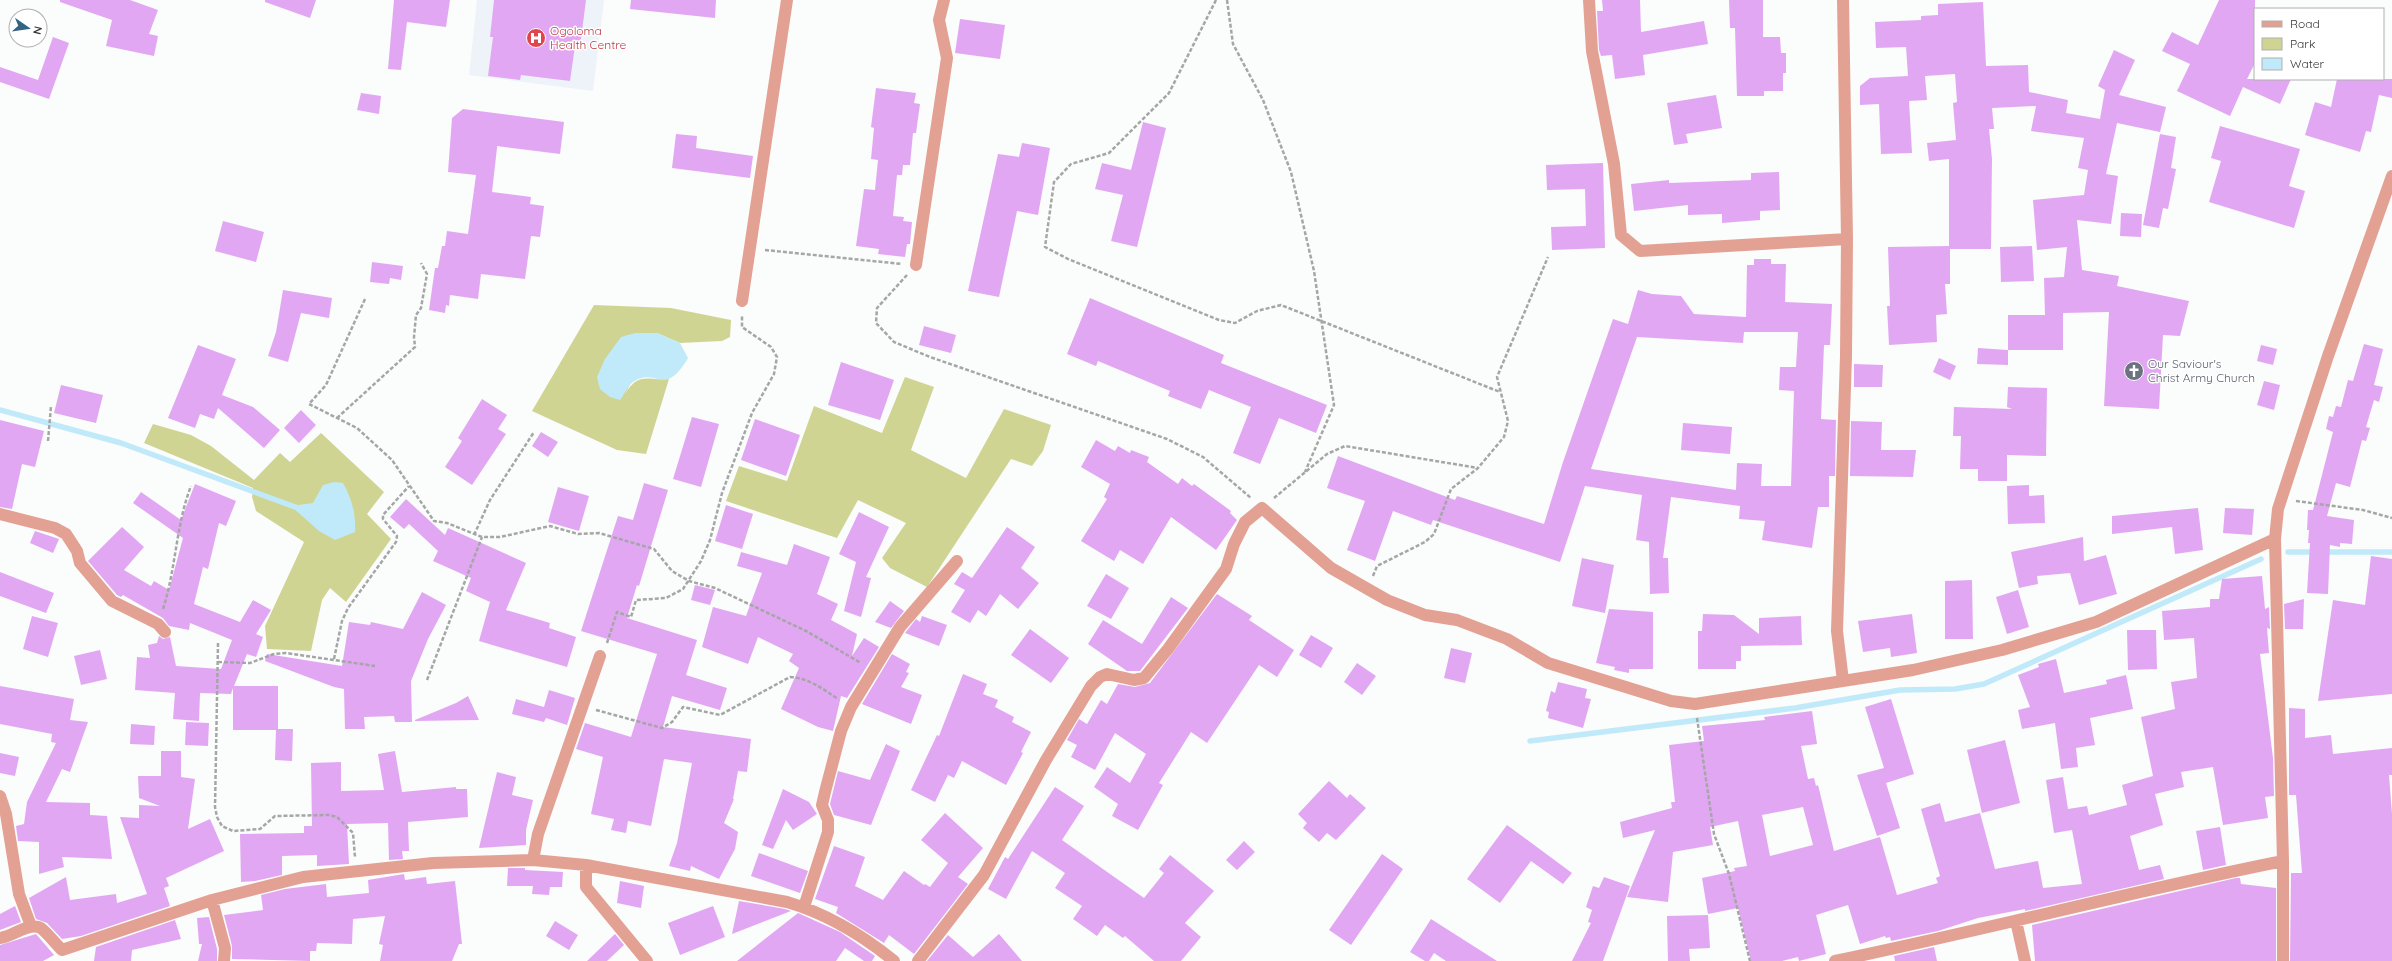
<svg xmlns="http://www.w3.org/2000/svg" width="2392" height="961" font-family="Quicksand,sans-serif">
	<rect width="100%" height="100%" fill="#fbfcfc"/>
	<path fill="#eef3fa" d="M477,0H604L593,91L469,75Z"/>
	<path fill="#d0d493" d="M594,305L671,308L731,320L730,337L722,341L680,343L657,333L625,394C639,371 648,381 669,379L646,454L617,450L532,411Z
		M905,377L934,387L911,450L966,478L1004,409L1051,425L1043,451L1032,466L1011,459L927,587L890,568L882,558L906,523L858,500L837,538L726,501L739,466L787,481L814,406L882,433Z
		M153,424L191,435L211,446L254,480L280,453L290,462L321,433L384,492L367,514L391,539L346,602L330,588L322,600L311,651L267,649L265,626L304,542L256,511L252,497L253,488L144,443Z"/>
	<path fill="#c0eaf9" d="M635,333H657L680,343L688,358C664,399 656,366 633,382C628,385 624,395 620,400L610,397L600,389L597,377L605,359L621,337Z
		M334,482L343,483C352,499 356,514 355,532L335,540L319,531L291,506L313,503L323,485Z"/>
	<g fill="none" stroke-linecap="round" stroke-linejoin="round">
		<path stroke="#c0eaf9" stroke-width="5.5" d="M0,410L121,443L298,508
			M2288,552H2392
			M1530,741L1795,708L1900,690L1955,689L1984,684L2261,559"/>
	</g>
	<path fill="#e2a7f3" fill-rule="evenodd" d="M60,0H130L158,10L149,34L158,36L154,56L106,46L112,20L60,2Z
		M265,0H316L310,18L265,2Z
		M394,0H450L446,27L407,22L401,70L388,69Z
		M494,0H586L580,47L575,46L570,81L521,75L520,80L488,76L493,37H490Z
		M631,0H716L715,18L630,9Z
		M1602,0H1640L1641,32L1704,21L1708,44L1643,55L1645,75L1615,79L1612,55L1601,56L1599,50L1597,11H1603Z
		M1729,0H1763V37H1780L1781,53H1786V73H1783V91H1764V96H1737L1735,28H1730Z
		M2219,0H2255V63L2247,79H2291L2280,104L2243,87L2230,116L2177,91L2190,64L2162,51L2172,32L2198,45Z
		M1983,2L1986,66L2028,65L2029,92L2068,100L2066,113L2100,119L2105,90L2098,86L2114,50L2135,60L2119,95L2166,107L2160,132L2117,123L2106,174L2118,176L2111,224L2077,220L2082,270L2119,276L2117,286L2189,301L2180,336L2163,335L2159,409L2104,406L2109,312L2063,313V350H2008V315H2045L2044,278L2064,277L2067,247L2037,250L2033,200L2084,195L2088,170L2078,168L2084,138L2031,131L2036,106L1992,108L1994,129H1989L1992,159L1991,249H1950V284H1945L1947,314L1936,315L1937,342L1889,345L1887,306H1890L1888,247L1949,246V159L1929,161L1927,143L1956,140L1953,103L1957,102L1955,74L1925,76L1927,100L1909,101L1912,153L1881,154L1879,104L1860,105V86L1870,78L1908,76L1906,47L1876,48L1875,22L1921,20V16L1938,15V4Z
		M960,19L1005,25L1000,59L955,53Z
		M53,37L69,43L49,99L0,82V67L38,80Z
		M2337,79H2392V98L2379,95L2371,132L2366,131L2360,152L2305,135L2315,102L2331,107Z
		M876,88L916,93L914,103L920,104L916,133H913L910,165H903L902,175H897L893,216L904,217L903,221L912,222L910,244H907L905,257L878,254L879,249L856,246L864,189L875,190L878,160L871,159L874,128L871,127Z
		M361,93L381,96L379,114L357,110Z
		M1716,95L1722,128L1686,134L1688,143L1674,145L1667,103Z
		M463,109L564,122L560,154L497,146V148L492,192L531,197L530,204L544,206L540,237L531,236L525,279L481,274L478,299L450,295L449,306L446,305L445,313L429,310L435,268H438L442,246H445L447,231L468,234L476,175L448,172L452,118Z
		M1143,122L1166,128L1137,247L1111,241L1123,195L1095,189L1102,163L1131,170Z
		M2220,126L2300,149L2289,186L2305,191L2294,228L2209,202L2221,161L2211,158Z
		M676,134L697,136L696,148L753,156L750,178L672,168Z
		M2160,134L2176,137L2171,168L2176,169L2168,209L2163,208L2159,228L2143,225Z
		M1022,143L1050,148L1038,215L1017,211L999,297L968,291L998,154L1019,157Z
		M1603,163L1605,248L1552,250L1551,227L1586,226L1585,189L1547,190L1546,165Z
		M1779,172L1780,210L1760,211V220L1722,223V214L1688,215V205L1634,211L1631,184L1669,180V183L1751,180V173Z
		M2121,213L2142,214L2141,237L2120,236Z
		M223,221L264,232L256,262L215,251Z
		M2032,246L2034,281L2001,282L2000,247Z
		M1754,259H1771V264H1786L1785,302L1832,304L1830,345H1824L1821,419L1836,420L1835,476H1829V507H1818L1812,548L1762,540L1765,521L1739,519L1740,506L1671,497L1663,558H1668L1669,593L1650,594L1649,542L1636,540L1642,495L1585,486L1560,562L1433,520L1431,525L1393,511L1375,561L1347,550L1365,501L1327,488L1338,456L1455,500L1457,496L1544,524L1563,462L1613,319L1628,324L1638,290L1652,294L1681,296L1694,314L1746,317L1747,265H1754ZM1744,332H1798L1796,367H1780L1779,390L1794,391L1791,486H1761L1762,464L1737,463L1736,490L1591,469L1637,337L1743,343Z
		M372,262L403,266L401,280L390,278L389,284L370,282Z
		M283,290L332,298L329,318L301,313L288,362L268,356L276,332Z
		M1090,298L1224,355L1221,363L1327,405L1316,433L1279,418L1260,464L1233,453L1251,407L1209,390L1201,409L1168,396L1170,391L1098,361L1096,366L1067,354Z
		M924,326L956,335L951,353L919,345Z
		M2364,344L2383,349L2374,385L2383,387L2379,402L2374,400L2366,427L2370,428L2366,441L2362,440L2350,487L2336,483L2327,516L2354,520L2352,544L2340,543V547L2330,545L2328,594L2307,593L2310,543H2308L2309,530H2307L2308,510H2313L2333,432L2326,429L2329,416L2333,417L2336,406L2341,407L2348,380L2353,381Z
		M198,345L236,359L222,395L253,407L280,430L264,448L218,408L214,419L200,414L195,428L168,418Z
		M2261,345L2277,349L2273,365L2257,361Z
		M1978,348L2008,350V365L1977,364Z
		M1939,358L1956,366L1950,380L1933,372Z
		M841,362L894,380L880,420L828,405Z
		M1854,364L1883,365L1882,387H1854Z
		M2264,381L2280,385L2274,410L2257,405Z
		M61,385L103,395L96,423L54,413Z
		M2008,387L2047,388L2046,456L2007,455V481H1978V469H1960L1961,436H1953L1954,407L2012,409L2007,407Z
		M482,399L507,415L498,429L506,434L472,485L445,467L462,441L458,438Z
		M301,410L316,425L299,443L284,428Z
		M692,417L719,424L701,487L673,479Z
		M755,419L800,435L786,476L741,460Z
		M0,420L44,431L35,467L22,464L12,509L0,507Z
		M1851,421L1882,422L1881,450H1916L1913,477L1850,476Z
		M1683,423L1732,427L1730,454L1681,450Z
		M541,432L558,442L548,457L532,446Z
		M1096,440L1115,451L1118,446L1130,453L1131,450L1149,457L1147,462L1178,484L1182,478L1192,486L1194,484L1231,511L1230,513L1237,520L1216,550L1171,517L1143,564L1120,550L1114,561L1081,541L1107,499L1104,497L1110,484L1081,467Z
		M644,483L668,490L639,586L637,585L627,618L697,640L686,675L727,688L720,710L672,696L663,727L751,739L747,772L738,771L733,799H734L724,823L738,832L735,849L719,879L691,866L690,871L669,866L677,843L692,763L664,759L651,826L628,821L626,833L611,830L614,819L591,814L603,757L576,749L585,723L631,737L657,654L581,631L618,516L633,520Z
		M195,484L236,501L226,526L219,523L208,569L203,567L194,604L240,622L253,600L271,610L256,634L263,637L256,657L247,654L234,686H278V729H293L292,761L275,760L276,730H233V688L231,694L200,693L199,721L173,719L175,693L135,690L137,657L150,658L148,645L157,643L159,636L163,639L170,637L176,666L221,669L232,640L190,623L189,630L169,626L163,618L123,595L121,597L117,595L88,561L122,527L144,547L124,570L151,586L154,581L169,590L183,538L133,503L141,492L181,520Z
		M2029,485V496L2044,495L2045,523L2008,524L2007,486Z
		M558,487L589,496L579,531L548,522Z
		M406,499L445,535L448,528L526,563L506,610L550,623L549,628L576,637L567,667L479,641L490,602L466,591L471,578L433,561L438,551L409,524L404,529L390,517Z
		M726,505L753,514L742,549L715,541Z
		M2198,508L2203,550L2175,554L2172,527L2112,534V516Z
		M2225,508L2254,509L2252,535L2223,533Z
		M859,512L889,527L866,577L871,578L861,617L844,611L856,562L839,554Z
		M1007,527L1035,547L1021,568L1039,583L1018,609L1000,594L986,616L978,610L970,623L951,612L965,590L954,584L962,572L972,578Z
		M35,531L59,539L53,553L30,543Z
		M2083,537L2084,561L2106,555L2117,594L2079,605L2070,573L2037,576L2038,584L2019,588L2011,552Z
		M794,544L830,557L817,594L838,604L831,620L857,634L852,656L864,638L879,647L847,698L841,696L833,731L818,727L781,709L799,668L789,661L793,654L758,637L748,664L702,647L713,607L746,616L762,573L737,566L741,552L787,565Z
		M2371,556L2392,559V694L2318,701L2333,600L2365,605Z
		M1582,558L1614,565L1605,613L1572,606Z
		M0,572L54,593L46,613L0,596Z
		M1106,574L1129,588L1111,619L1087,606Z
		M2262,576L2265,609L2269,607L2270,629L2267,628L2269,653L2260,654L2273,758L2274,796L2265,797L2268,818L2223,825L2213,767L2181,772L2184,787L2155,794L2163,825L2130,836L2139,870L2160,865L2164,879L2025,911V909L1978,918L1938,931L1891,941L1890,937L1886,938L1885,936L1860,944L1848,905L1816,915L1826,954L1799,961L1798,957L1782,961H1751L1738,908L1708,914L1702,878L1735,871L1734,868L1747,866L1738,821L1710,827L1713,845L1673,852L1668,902L1627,897L1655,830L1623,838L1620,822L1672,808L1671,802H1675L1669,745L1704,741L1702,726L1765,720L1764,717L1812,711L1817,744L1801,746L1808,779L1814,778L1816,786L1818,785L1834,851L1880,837L1897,895L1938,883L1936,878L1940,876L1921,809L1940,803L1945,822L1980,813L1995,869L2038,861L2043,888L2082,884L2072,830L2054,833L2046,780L2063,777L2068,809L2087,806L2089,815L2127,805L2122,785L2153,776L2141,717L2175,709L2171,682L2197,678L2194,638L2164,640L2162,611L2210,607V599H2219L2222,579ZM1803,807L1813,845L1770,856L1762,815Z
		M1972,580L1973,639H1945V581Z
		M695,585L715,590L710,605L691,600Z
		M2018,590L2029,627L2007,634L1996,597Z
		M422,592L446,605L428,639L411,681L412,722H395L394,716L364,717L365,729H345L344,689L334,687L265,661L267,654L342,666L349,622L370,625L371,622L403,629Z
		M1217,594L1252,616L1249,620L1294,650L1277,677L1259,665L1207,743L1191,732L1159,783L1163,785L1138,830L1112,816L1118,804L1094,787L1107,767L1130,783L1146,754L1115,733L1095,770L1071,757L1077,745L1067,740L1079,719L1087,724L1101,700L1107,704L1118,684L1135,687L1150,683Z
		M1171,597L1188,608L1140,671H1127L1088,644L1103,620L1142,644Z
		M2304,599L2303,629H2285L2284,604Z
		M890,601L904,611L891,628L875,622Z
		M1609,609L1653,612V669H1629V673L1614,670L1615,667L1596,663Z
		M1703,614L1734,615L1759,634V618L1801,616L1802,645L1741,646V661H1736V669H1698V631H1702Z
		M1912,614L1917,653L1891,657L1890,648L1863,652L1858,621Z
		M32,616L58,623L48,657L23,649Z
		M922,616L947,625L939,646L905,633L916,619L920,622Z
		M1030,629L1069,658L1051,683L1011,655Z
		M2127,630H2156L2157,669L2128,670Z
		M1311,635L1333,648L1321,668L1299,655Z
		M1451,648L1472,653L1465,683L1444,678Z
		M100,650L107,679L81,685L74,656Z
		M892,654L910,664L906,672L909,673L901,687L922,695L911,724L862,704Z
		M2056,659L2064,693L2107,684L2106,680L2126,675L2133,709L2090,718L2095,745L2076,748L2078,767L2061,769L2055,723L2022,729L2018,710L2030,707L2018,675L2039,667L2038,664Z
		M1357,663L1376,676L1362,695L1344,682Z
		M963,674L987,684L983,694L998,700L995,707L1014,717L1012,722L1031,732L1021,752L1023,753L1006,785L962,761L954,778L948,775L935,802L911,790L937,735L939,736Z
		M1558,682L1587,689L1585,698L1591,699L1583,728L1548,718L1549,712L1546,711L1551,691L1555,693Z
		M0,686L74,699L70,720L88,722L70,772L62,769L46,802L90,803V815L107,816L112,859L62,857L64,867L39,874V842L18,841L16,826L24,824L27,802L56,743L51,742L52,734L0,724Z
		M549,690L575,698L567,725L546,718L544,722L512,714L516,699L544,707Z
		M468,696L479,720L415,721V720L456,703Z
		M1891,699L1914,774L1886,783L1900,828L1877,836L1857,775L1884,768L1865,707Z
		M2289,708L2305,709V738L2331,735L2333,754L2392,748V775H2389L2392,814V961H2290L2291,873H2302L2296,795H2289Z
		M186,722L209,723L208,746L185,745Z
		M131,724L155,726L154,745L130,744Z
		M2005,740L2020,803L1982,813L1967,750Z
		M886,744L900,751L871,825L834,815L830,804L838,771L870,780Z
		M161,751H181V777L195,779L188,829L210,819L224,851L166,878L169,886L164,888L170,906L81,936L62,939L47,923L36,919L29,898L66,877L70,900L116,894L117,903L147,894L120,817L139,818V805L160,806L139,798L138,776H161Z
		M395,751L402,792L456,787V789H467L468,817L408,822L409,851H402L403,859L389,860L388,823L347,824L349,864L317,866V855L282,856V875L255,881L241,882L240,834L304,833V826H312L311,763L341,762V791L384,790L378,754Z
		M0,753L19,757L15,776L0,773Z
		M497,772L516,777L512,795L533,800L526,830V845L479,848Z
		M1329,781L1347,798L1350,794L1366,808L1336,840L1327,833L1319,842L1303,828L1307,823L1298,814Z
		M1055,787L1084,806L1062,840L1144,898L1164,873L1159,869L1170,855L1214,891L1185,923L1201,937L1181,961H1154L1125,936L1123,938L1105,925L1097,936L1073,919L1082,906L1055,888L1065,873L1032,851L1006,899L988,889L1005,857L1008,859Z
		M783,789L809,802L817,814L793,830L786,820L773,849L762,845Z
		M945,813L983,848L958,877L968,884L914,954L889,935L884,943L836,913L838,907L815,899L834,846L865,857L855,886L883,900L904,871L924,885L925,884L930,887L948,863L921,840Z
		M1507,825L1572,873L1563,884L1531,861L1500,903L1467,879Z
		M2220,827L2226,865L2203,870L2196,831Z
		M1244,841L1255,852L1237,870L1226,860Z
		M759,853L808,871L800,893L751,876Z
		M1382,854L1403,869L1351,945L1329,930Z
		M508,868H525V870L563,872L562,887H550L549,895L532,894L533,886H507Z
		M404,874L405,880L426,877L427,884L455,881L462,944H459L452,961H380L383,945L379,944L385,916L353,919L352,944L317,943L316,951H310V961L232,959V946L224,915L263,910L261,895L285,889L326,884L327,897L369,893L368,880Z
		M1604,877L1630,886L1603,961H1572L1591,923L1588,922L1592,910L1586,907L1593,886L1599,888Z
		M2236,878H2240L2241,884L2276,888V961H2035L2032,925Z
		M620,881L644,886L641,908L617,903Z
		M739,901L785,909L791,911L732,934Z
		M15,906L21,922L0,930V914Z
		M713,906L725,937L680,955L668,923Z
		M798,913L840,932L875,956L872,961H864L845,948L836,961H737Z
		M1708,915L1710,948L1689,949L1690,961H1668L1667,916Z
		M209,917L217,949V961H198L202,944H199L197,918Z
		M1431,919L1497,961H1446L1434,953L1429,961H1425L1410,952Z
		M175,920L181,939L132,950L131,961H94L96,947Z
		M555,921L578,935L569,950L546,936Z
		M36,934L54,955L43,961H0V945Z
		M615,934L624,945L607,961H587Z
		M999,934L1022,961H927L948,935L973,957Z
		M1934,947L1937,961H1895L1894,956Z"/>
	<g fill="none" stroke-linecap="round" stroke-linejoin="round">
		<path stroke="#a5a6a6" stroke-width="2.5" stroke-dasharray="4 2" stroke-linecap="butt" d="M1216,0L1169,93L1109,153L1071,164L1054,182L1045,247L1068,259L1219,320L1235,323L1257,311L1281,305L1500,392
			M1227,0L1233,44L1263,100L1291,172L1314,271L1334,405L1305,472
			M765,250L902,264
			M907,275L877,308L876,323L894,342L930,357L1167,439L1203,457L1251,498
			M365,299L326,385L309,404L357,428L392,460L434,521L447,523L482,537H500L550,526L578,534L599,533L654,549L672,571L689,581L715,588L806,631L861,663
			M337,418L415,347L414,337L416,315L421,308L427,274L421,263
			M48,441L51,406
			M1274,498L1327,454L1345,446L1478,468
			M2296,501L2363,510L2392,518
			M474,535L490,500L534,432
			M1373,576L1377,566L1425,542L1434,534L1451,489L1478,468L1504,437L1508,421L1497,377L1548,257
			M163,609C176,569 176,524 191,486
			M218,643L215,807L217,817L222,826L233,831L260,829L275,816L329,815L337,817L353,833L355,857
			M607,643L617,612L631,617L636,600L666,598L683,589L701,561L710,540L722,493L752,413L774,374L777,357L771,347L742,327V315
			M334,659L342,621L348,608L396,542L397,536L383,519V515L409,486
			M218,662L250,663L274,654L286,653L375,666
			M427,680L482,537
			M596,710L662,728L672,722L683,707L720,715L790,677C809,678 823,689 838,699
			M1697,718L1714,834L1729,874L1750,961"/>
		<path stroke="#e3a193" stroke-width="12" d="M1589,0L1592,51L1614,164L1621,235L1640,251L1847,239
			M1843,0L1847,239L1846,356L1837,631L1843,681
			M916,265L947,58L939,20L944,0
			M742,301L787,0
			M0,514L55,528L66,534L77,551L80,563L112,601L158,624L165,632
			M0,796L6,814L19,894L31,926
			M533,860L538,834L600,656
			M586,865V887L647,961
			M212,900L225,948L224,961
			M804,907L828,832V820L822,805L825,792L841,731L851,707L900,627L957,561
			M2016,921L2025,961
			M0,938C12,937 32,920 42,929C49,935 55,943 62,950L212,900L303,877L433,863L533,860L586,865L787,902C828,914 861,934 894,961
			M918,961L984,875L1046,760L1091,686L1100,677L1107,674L1134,680L1144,678L1168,649L1226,569L1234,544L1245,522L1262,508L1331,568L1387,600L1425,615L1457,620L1507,639L1548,663L1671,701L1695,704L1913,670L2002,650L2096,622L2275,539
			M1835,961C1985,930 2133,891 2283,861
			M2283,961V861L2275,539L2278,509L2328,356L2392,176"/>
	</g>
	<defs>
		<g id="hospital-disc" transform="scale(1)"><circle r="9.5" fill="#e0444e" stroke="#fff"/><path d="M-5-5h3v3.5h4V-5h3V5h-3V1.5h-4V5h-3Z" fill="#fff"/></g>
		<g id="church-disc" transform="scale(1)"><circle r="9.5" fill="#6b7280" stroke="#fff"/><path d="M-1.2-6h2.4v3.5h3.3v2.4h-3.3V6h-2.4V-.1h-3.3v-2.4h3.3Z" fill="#fff"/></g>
	</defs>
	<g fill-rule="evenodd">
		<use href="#hospital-disc" x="536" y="38"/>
		<use href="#church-disc" x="2134" y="371"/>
	</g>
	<g text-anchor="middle" stroke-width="3" stroke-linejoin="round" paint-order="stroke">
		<g font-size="12" fill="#be3a42" stroke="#fff" text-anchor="start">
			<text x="550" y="35">Ogoloma<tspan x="550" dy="14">Health Centre</tspan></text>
		</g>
		<g font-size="12" fill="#5b616d" stroke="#fff" text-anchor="start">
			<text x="2148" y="368">Our Saviour's<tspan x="2148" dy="14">Christ Army Church</tspan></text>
		</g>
	</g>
	<rect x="2254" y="8" width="130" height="72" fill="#ffffff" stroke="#afafaf"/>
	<rect x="2262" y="21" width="20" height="6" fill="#e3a193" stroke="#afafaf"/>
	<text x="2290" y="28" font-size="12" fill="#363637">Road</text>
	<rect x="2262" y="38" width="20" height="12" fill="#d0d493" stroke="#afafaf"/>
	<text x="2290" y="48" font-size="12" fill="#363637">Park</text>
	<rect x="2262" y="58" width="20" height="12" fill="#c0eaf9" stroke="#afafaf"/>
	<text x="2290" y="68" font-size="12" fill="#363637">Water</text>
	<g transform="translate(28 28) rotate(103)"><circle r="19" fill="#ffffff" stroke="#afafaf"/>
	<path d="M0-3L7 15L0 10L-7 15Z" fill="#336482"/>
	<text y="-6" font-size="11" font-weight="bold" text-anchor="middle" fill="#363637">N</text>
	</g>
</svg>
